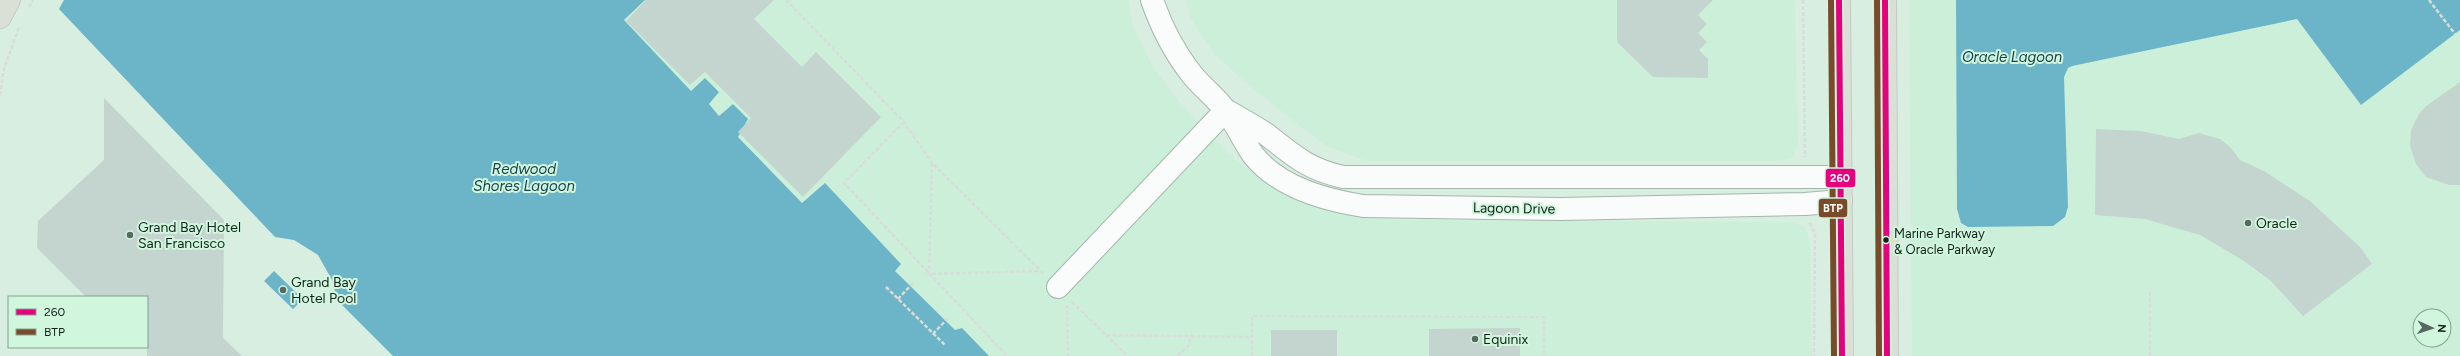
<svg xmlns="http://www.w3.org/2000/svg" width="2460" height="356" font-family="Figtree,sans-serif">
	<rect width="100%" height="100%" fill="#d8eee0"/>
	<path fill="#ccefda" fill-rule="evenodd" d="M645,0H1128L1133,26L1153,67L1182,105L1229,154L1251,172L1287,197L1320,208L1359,218L1414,220L1793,222L1806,228L1810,244L1812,356H989L962,328L955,330L894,271L901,264L824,184L802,203L738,136L748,119L719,116L709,104L719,91L705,78L691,91L624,20Z
		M1186,0H1795L1798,142L1793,157L1776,161H1367L1326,146L1257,92L1215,55L1190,17Z
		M1909,0H2460V356H1912ZM2420,316H2444V340H2420Z"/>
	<path fill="#6cb5c8" d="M64,0H645L624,20L691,91L705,78L719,92L709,104L719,116L733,104L748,119L738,137L802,203L825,183L901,264L895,271L955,330L962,328L989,356H393L337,300L332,280L318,255L294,240L275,237L59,9Z
		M1956,0H2460V30L2361,105L2297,19L2072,66L2068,68L2064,77L2068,207L2065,217L2053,226L1968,227L1961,223L1957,209Z
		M274,271L303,299L293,309L264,281Z"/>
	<path fill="#c3d5ce" d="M646,0H774L754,19L802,67L816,52L881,117L803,197L738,132L751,118L705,72L690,85L626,21Z
		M1617,0H1713L1698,15L1707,24L1698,33L1707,42L1699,50L1708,59V78L1653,77L1617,42Z
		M2460,82V185H2449L2426,177L2416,164L2410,146L2411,130L2419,114L2425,107Z
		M104,98L224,220L223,338L242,356H147V297H86L37,248L38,221L104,160Z
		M2096,129L2141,131L2179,139L2199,133L2220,139L2230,147L2240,160L2264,171L2310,201L2361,248L2372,264L2303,316L2271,281L2244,261L2200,235L2145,219L2095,215Z
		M1520,328V356H1429V329Z
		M1271,330H1337V356H1271Z"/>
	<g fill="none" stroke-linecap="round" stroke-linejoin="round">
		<g stroke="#a5b6ab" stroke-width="24">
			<path id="minor" d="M1152,0C1161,26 1173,50 1190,72C1200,86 1215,96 1225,110C1237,124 1243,142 1254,156C1279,187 1325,200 1363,206L1561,209L1805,204L1841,201
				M1229,112C1241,119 1254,126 1266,134C1293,155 1307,169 1343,177H1841
				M1058,287L1226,110"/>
		</g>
		<g stroke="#c1ccc6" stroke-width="24">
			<path id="major" d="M1839,0L1842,356
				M1885,0L1887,356
				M0,17L9,0"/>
		</g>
		<path stroke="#d7ddd9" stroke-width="2.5" stroke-dasharray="4 2" stroke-linecap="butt" d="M786,0L904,122L932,163L1044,274
			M1803,0L1805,157
			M2429,0L2455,34
			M29,7L33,0
			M0,95L4,69L19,27
			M904,122L844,183L1007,356
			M932,163L929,274L1040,271
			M1810,223L1815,234L1814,356
			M886,287L945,345
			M2150,292V356
			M898,299L913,283
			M1072,302L1106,335L1252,337V316L1544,317V356
			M1067,305L1068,356
			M933,334L948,318
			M1106,335L1127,356
			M1178,356L1188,346L1192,334
			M1252,356V337"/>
		<use href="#minor" stroke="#f9fcfa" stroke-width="22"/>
		<use href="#major" stroke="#dae0d5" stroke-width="22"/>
		<g stroke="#d0f6de" stroke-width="9">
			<path id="bus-1" d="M1839,0L1842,356
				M1885,0L1887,356"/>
		</g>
		<g stroke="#d0f6de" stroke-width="9">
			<path id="bus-2" d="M1831,0L1834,356
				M1877,0L1879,356"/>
		</g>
		<use href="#bus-1" stroke="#e5007d" stroke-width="6"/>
		<use href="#bus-2" stroke="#7a4b2a" stroke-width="6"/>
	</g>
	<g fill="#58695f" stroke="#d0f6de" stroke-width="1.5">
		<circle cx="2248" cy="223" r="4"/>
		<circle cx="130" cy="235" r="4"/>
		<circle cx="283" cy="290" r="4"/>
		<circle cx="1475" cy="339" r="4"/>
	</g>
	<circle fill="#132119" stroke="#d0f6de" stroke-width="1.5" cx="1886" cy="240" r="3.5"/>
	<g text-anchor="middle" stroke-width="4" stroke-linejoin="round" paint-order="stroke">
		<g font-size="13" fill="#132119" stroke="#d0f6de" text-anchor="start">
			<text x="1894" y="238">Marine Parkway<tspan x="1894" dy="16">&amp; Oracle Parkway</tspan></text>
		</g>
		<g font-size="14" fill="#132119" stroke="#d0f6de">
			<text transform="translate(1514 208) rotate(1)" y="5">Lagoon Drive</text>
		</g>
		<g font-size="14" fill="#132119" stroke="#d0f6de" text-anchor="start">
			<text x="2256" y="228">Oracle</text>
			<text x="138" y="232">Grand Bay Hotel<tspan x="138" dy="16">San Francisco</tspan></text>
			<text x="291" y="287">Grand Bay<tspan x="291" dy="16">Hotel Pool</tspan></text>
			<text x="1483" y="344">Equinix</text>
		</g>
		<g font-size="15" font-style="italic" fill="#17414f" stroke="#d0f6de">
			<text x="2012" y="62">Oracle Lagoon</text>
			<text x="524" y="174">Redwood<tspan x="524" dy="17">Shores Lagoon</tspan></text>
		</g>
	</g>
	<g stroke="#d0f6de" stroke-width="1.5">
		<rect x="1825" y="168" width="31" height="20" rx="4" fill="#e5007d"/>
		<rect x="1818" y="198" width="30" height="20" rx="4" fill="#7a4b2a"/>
	</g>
	<g font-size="11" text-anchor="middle" font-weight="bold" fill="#fff">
		<text x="1840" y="182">260</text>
		<text x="1833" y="212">BTP</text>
	</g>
	<rect x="8" y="296" width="140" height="52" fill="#d0f6de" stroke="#84a18f"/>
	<rect x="16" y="309" width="20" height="6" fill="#e5007d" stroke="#84a18f"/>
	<text x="44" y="316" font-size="12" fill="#132119">260</text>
	<rect x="16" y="329" width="20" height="6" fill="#7a4b2a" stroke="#84a18f"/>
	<text x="44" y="336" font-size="12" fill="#132119">BTP</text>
	<g transform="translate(2432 328) rotate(93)"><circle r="19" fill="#d0f6de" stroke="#84a18f"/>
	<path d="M0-3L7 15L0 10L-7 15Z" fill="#58695f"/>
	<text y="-6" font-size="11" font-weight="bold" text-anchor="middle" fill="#132119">N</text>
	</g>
</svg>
